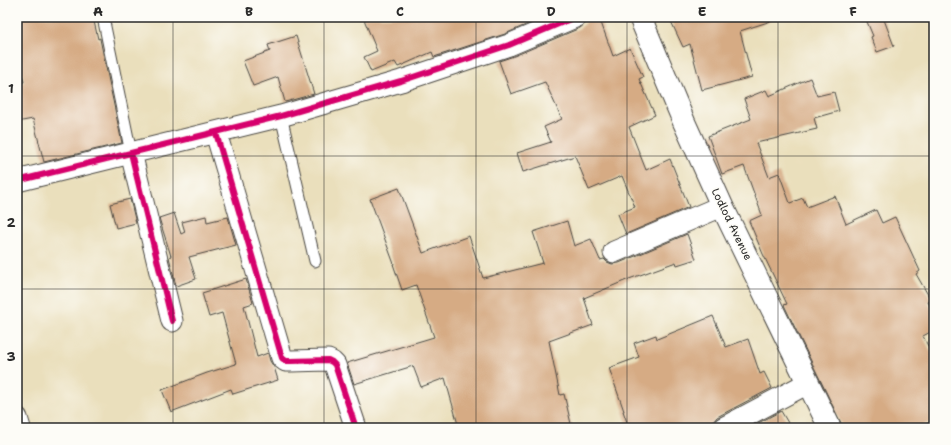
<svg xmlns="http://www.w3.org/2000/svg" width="951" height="445" font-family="'Shantell Sans',sans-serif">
	<rect width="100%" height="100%" fill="#fdfcf7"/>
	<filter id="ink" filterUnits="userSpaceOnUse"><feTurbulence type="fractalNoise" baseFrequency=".025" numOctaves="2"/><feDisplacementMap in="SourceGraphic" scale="8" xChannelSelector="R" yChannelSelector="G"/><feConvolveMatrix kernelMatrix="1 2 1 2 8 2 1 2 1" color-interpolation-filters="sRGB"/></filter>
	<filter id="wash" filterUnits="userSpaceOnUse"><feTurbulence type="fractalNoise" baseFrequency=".012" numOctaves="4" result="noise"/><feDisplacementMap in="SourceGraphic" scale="16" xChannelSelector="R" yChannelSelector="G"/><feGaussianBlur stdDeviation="0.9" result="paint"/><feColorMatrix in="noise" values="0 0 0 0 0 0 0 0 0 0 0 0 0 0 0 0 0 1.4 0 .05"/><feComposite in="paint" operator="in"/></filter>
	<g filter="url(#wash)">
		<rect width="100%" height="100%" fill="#eadfbc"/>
		<g id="blocks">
			<path fill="#d6ab84" d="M17,17H93L98,39L100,38V39L122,143L44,162L33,119L17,122V84L24,82L17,54Z
				M363,17H544L505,34L434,57L432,52L398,67L395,62L371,72L364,57L377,51Z
				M587,17H599L613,56L630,48L643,77L639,79L655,115L629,127L646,170L670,159L689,207L626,234L618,214L635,207L622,176L589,190L575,156L523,172L517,153L551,142L544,127L562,119L545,82L511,94L499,61L514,56L580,28L585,24Z
				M669,17H770L771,21L740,31L752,77L702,90L690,44L683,47Z
				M865,17H883L894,46L877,52L871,37L873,36Z
				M296,36L314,94L285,102L278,77L253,86L243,61L270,51L268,45Z
				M810,78L817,96L834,92L839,111L814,118L817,129L756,143L769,177L779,173L790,203L803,198L807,207L835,196L846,224L876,210L882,223L895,217L920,271L916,274L931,300L928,302L934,313V330L923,336L934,358V420L919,428H842L841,423L784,305L787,304L763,254L749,221L762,215L744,166L722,174L708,136L751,119L744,99L766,90L769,96Z
				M399,188L423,253L469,236L483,278L543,263L533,232L567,221L574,246L591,239L600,260L604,259L607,262L612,264L619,263L687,234L696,259L677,265L676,262L629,279L584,298L593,325L549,341L560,395L564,394L572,428H459L445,378L421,387L413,366L354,384L347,363L434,337L416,285L402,290L393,264H394L370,199Z
				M130,199L136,223L116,228L110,204Z
				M174,213L181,234L185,232L182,222L206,216L207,222L228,217L236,245L189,257L196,279L176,286L169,257L171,256L159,218Z
				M246,279L253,303L244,306L257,357L268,353L270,361L274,367L278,380L233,394L231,389L171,412L162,390L207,373L236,364L222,313L209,317L202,293Z
				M713,316L726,347L748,339L760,374L764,372L772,388L717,417L713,422L711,428H629L623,411H624L609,368L639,357L634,343L656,335L657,339Z
				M781,411L791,428H749Z"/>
		</g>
	</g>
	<g filter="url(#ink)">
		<use href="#blocks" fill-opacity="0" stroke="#484641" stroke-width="1"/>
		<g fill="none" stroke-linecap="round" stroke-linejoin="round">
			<g stroke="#484641" stroke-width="13">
				<path id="lane" d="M103,17L131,153
					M281,116L315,261"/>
			</g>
			<g stroke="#484641" stroke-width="23">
				<path id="street" d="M216,133L282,358L286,361H291L328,360L332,362L335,365L356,428
					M131,153L172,321
					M17,181L281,116L401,81L509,45L575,17
					M614,252L722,206
					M17,418L20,428
					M723,428L808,383"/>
			</g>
			<g stroke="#484641" stroke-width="24">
				<path id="secondary" d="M640,17L684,122L722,206L830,428"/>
			</g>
			<use href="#lane" stroke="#fff" stroke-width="11"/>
			<use href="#street" stroke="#fff" stroke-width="21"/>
			<use href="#secondary" stroke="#fff" stroke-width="22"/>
			<g stroke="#fdfcf7" stroke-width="8">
				<path id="cycleway" d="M216,133L282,358L286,361H291L328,360L332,362L335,365L356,428
					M131,153L172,321
					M17,181L281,116L401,81L509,45L575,17"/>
			</g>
			<use href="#cycleway" stroke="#d6006c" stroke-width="6"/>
		</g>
	</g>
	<path fill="none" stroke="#2b2b2b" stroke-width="1" stroke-opacity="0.55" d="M173,17V428M324,17V428M476,17V428M627,17V428M778,17V428M17,156H934M17,289H934"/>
	<g text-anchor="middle" stroke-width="3.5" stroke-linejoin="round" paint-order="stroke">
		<g font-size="11" fill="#2b2b2b" stroke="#fdfcf7">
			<text transform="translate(732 224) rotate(64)" y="4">Lodlod Avenue</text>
		</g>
	</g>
	<rect width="951" height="445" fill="none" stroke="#fdfcf7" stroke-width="44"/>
	<rect x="22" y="22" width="907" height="401" fill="none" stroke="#2b2b2b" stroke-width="1.5"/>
	<g font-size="13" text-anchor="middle" font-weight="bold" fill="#2b2b2b">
		<text x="98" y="16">A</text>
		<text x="249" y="16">B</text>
		<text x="400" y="16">C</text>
		<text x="551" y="16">D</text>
		<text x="702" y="16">E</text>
		<text x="853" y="16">F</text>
		<text x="11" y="93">1</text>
		<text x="11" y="227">2</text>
		<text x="11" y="361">3</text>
	</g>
</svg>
